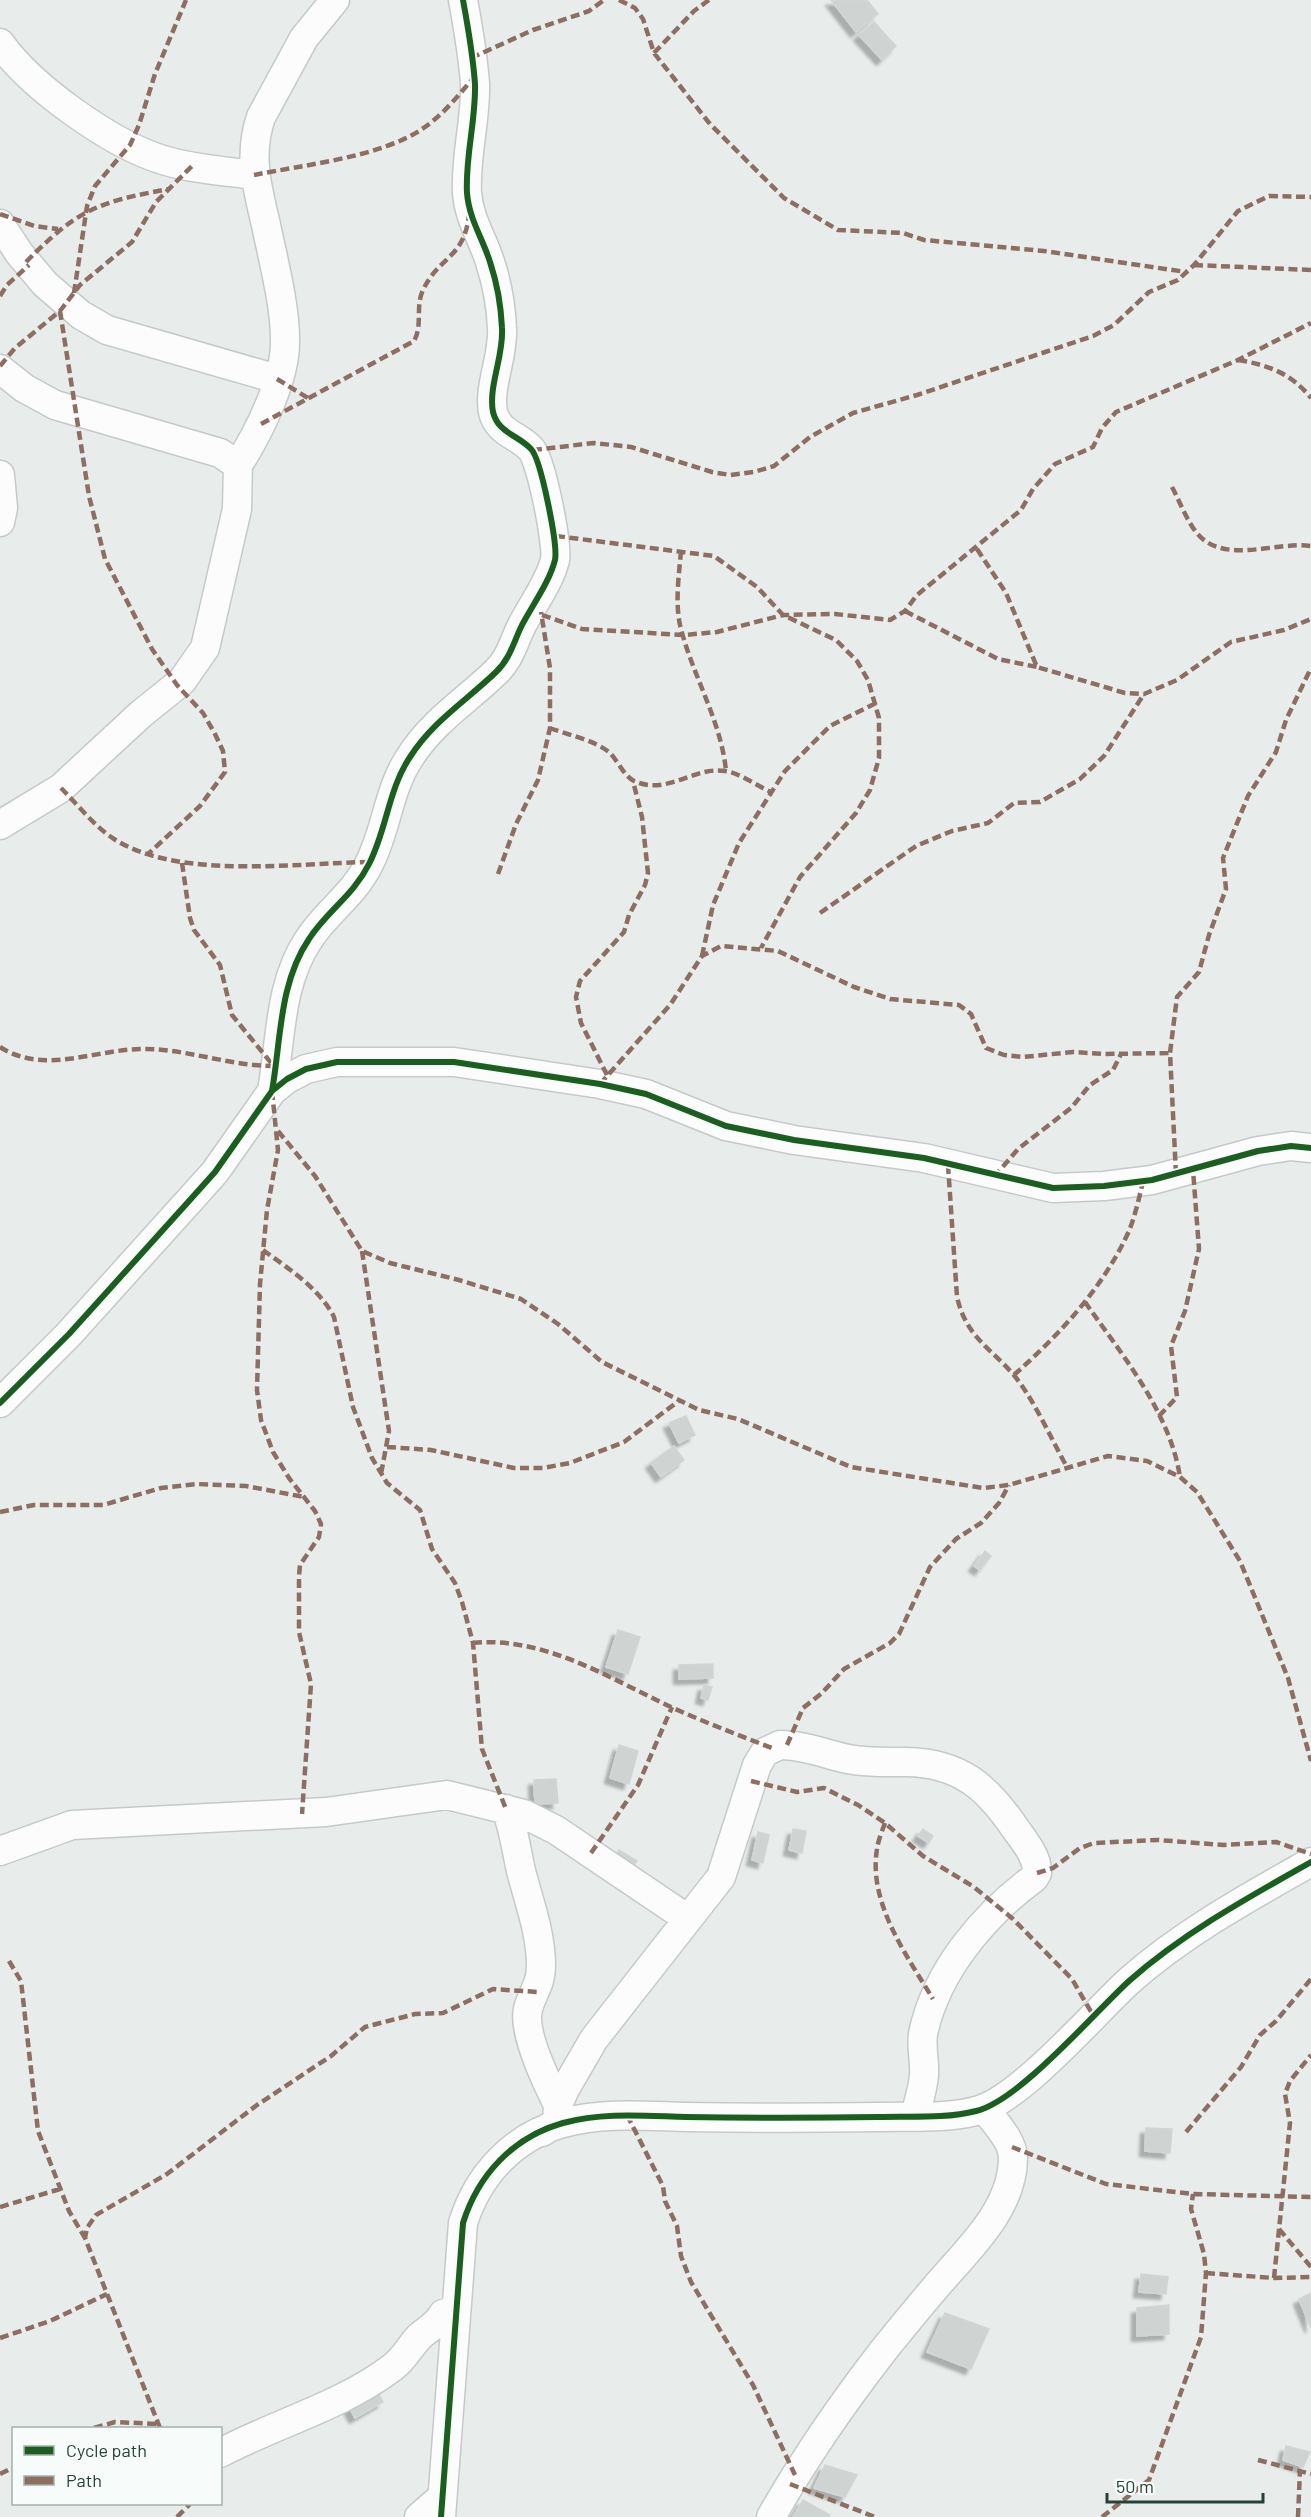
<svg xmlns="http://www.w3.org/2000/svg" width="1311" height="2517" font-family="Barlow,sans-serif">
	<defs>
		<filter id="shadow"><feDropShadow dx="-5.5" dy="5.5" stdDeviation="1.5" flood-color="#0004"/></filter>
	</defs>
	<rect width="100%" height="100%" fill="#e8edeb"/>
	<path fill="#cfd4d2" stroke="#d1d6d4" stroke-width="1.5" filter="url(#shadow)" d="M831,0H867L878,14L856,32Z
		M874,22L896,46L882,60L859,35Z
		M686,1416L695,1435L679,1443L669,1423Z
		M674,1446L684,1460L661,1477L651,1463Z
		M985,1551L991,1556L980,1570L974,1566Z
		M618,1630L640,1637L628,1674L606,1667Z
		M713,1664V1678L679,1679V1665Z
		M704,1685L712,1687L708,1700L701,1698Z
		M619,1745L638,1751L629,1784L610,1778Z
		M556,1779L558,1803L535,1804L534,1780Z
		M793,1829L806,1831L802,1853L789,1850Z
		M923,1829L933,1836L929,1843L918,1836Z
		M758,1832L769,1835L763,1863L752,1860Z
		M619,1850L637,1861L629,1874L611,1863Z
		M1146,2128L1172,2129L1170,2153L1145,2151Z
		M1141,2274L1168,2277L1166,2294L1139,2292Z
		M1311,2293V2328L1299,2299Z
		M1169,2305V2334L1137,2336V2308Z
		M945,2313L989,2329L971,2369L927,2352Z
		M376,2389L383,2402L355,2418L348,2405Z
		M1286,2446L1310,2452L1303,2467L1283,2460Z
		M825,2465L857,2475L845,2497L814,2488Z
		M803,2500L830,2515L829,2517H793Z"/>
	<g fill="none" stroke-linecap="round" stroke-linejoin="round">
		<g stroke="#c5cac8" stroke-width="31">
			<path id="minor" d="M0,43C31,87 111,144 163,160C192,169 224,171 254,175
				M0,224L19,253L45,284L81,315L107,330L277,379
				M0,369L24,388L55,405L220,453L238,465L237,509L205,648L182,681L141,714L61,788L0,825
				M238,465C258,434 285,380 285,343C286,309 273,259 266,225C257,187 248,155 261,117L304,38L335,0
				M0,475L3,508L0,522
				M272,1091C281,1040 279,983 309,939C327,911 353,896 369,864C387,829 388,790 410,757C433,721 466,701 496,672C510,659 514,641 522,625C533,604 549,583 555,560C558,545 541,459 531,449C518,435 498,433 493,412C488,387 504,355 502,328C501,306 497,283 490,262C483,239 469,219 467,193C465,157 476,120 475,84C473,56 468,27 463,0
				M0,1403L69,1334L189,1201L215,1172L272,1091L287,1079L306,1069L337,1062H454L600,1084L646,1094L726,1126L794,1140L924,1158L1053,1188L1104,1186L1152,1180L1258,1151L1291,1146L1311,1148
				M506,1809C514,1829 516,1849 521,1871C529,1902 541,1933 541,1966C541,1985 532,1993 528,2009C522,2032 548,2085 558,2105
				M0,1851L72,1825L326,1812L447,1795L524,1814L556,1830L688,1919
				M542,2132L557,2122L558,2105L565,2089L594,2039L721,1877L757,1765L765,1752L780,1745C804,1745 825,1754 848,1759C868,1763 887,1762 907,1762C960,1763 987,1787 1015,1828C1024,1841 1038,1857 1037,1873L1034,1878C984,1915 936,1971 923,2034C921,2048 925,2061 924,2075C923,2089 918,2103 915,2116
				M220,2453C277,2423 342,2406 393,2367C405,2358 410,2346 420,2336C428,2329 438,2324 443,2314L456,2310
				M419,2517L442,2497
				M441,2517L463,2223C478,2175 513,2137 563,2123C603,2112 645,2116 686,2117C750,2118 814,2118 878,2117C910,2116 945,2119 976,2111C1019,2101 1095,2012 1129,1981C1183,1933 1249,1897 1311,1862
				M771,2517C804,2459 842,2404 883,2351C900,2330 917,2309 935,2288C966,2251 1013,2210 1013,2158C1013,2140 994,2122 984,2108"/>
		</g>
		<use href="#minor" stroke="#fcfcfc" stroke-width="28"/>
		<path stroke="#8d6e63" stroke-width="4.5" stroke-dasharray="9 4.5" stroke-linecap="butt" d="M619,0L635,8L643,19L654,53L710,124L784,198L838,230L903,233L924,240L1044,251L1186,272
			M654,53L694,11L709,0
			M471,58L533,30L589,11L604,0
			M254,175C303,165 381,157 422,129C442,116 458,96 474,77
			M0,214L34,226L58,229
			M26,262C77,210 97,202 169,189
			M1194,265L1311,270
			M74,293L87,206L95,186L130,145L139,125L155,74L186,0
			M0,296L7,285L29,265
			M60,311L89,496L105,559L152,649L177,685L203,713L215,734L223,751L225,772L200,806L147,855
			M1238,360C1268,365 1291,373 1311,398
			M0,366L15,348L60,311L80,285L132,242L156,202L193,165
			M277,379L308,398
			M261,424L414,341C423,325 415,307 423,290C439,256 464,259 469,215
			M533,450L594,443L631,447L712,472L730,475L754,472L774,466L810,437L853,413L917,395L1093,336L1114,325L1149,292L1178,280L1194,265L1238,211L1269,196L1311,197
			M1172,487C1180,502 1186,519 1196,532C1222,566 1276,541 1311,546
			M556,536L714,556L757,587L783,615L836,640L857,661L868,680L879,718V758L870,790L856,813L800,877L761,948
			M977,549L1006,593L1037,667L1125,693L1144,694L1177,680L1231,642L1284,630L1311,619
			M681,551C679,575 675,601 680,625C692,675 721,720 726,771
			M905,611L998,659L1037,667
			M542,615L582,629L684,635L717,632L783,615L835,614L890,620L905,611L917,595L1021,510L1033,489L1055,464L1093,447L1102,428L1116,412L1238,360L1311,323
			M550,728C568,735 595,740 610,753C618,761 624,776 634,781C667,796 694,766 725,771C740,773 757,786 771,792
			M61,788C78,805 94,826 114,839C178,880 295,863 370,862
			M182,863L190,918L194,930L220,965L232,1015L276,1069
			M498,874L516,824L538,780L550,728V668L541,612
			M820,913L916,846L952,831L988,823L1014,803L1040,802L1080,779L1104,756L1144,694
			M702,956L713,905L739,843L785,771L830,726L876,703
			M0,1047C44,1075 93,1050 140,1049C185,1048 228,1066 274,1066
			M607,1075L581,1023L576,997L580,981L624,932L629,915L645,885L648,873L642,817L633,781
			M600,1084L670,1005L702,956L721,946L778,951L854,987L890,999L959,1005L971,1014L986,1048L1004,1055L1023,1057L1073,1052L1105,1054L1170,1053
			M272,1091L278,1150L267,1210L260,1284L257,1390L261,1420L273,1452L289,1478L315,1511L321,1524L319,1537L300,1565L299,1576V1632L311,1684L302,1814
			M278,1131L315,1176L362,1251L390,1263L459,1280L521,1299L558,1324L602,1362L699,1410L738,1419L851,1467L983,1488L1009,1485L1108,1456L1147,1461L1180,1477L1197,1492L1240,1561L1288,1678L1311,1761
			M948,1165L957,1297C966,1336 989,1347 1013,1374C1034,1399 1051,1439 1067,1467
			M1176,1174L1170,1053L1177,997L1199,972L1209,935L1226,889L1223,858L1248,796L1276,752L1286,720L1311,668
			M994,1177L1018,1149L1071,1108L1090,1085L1113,1070L1121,1054
			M263,1250C289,1269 319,1288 334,1317L353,1407L372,1458L387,1483L420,1510L432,1549L455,1583L462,1602L473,1643L482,1749L506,1809
			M362,1251L389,1431L381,1474
			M1085,1302C1122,1355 1170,1412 1180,1477
			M1014,1375C1060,1334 1103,1288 1129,1231C1135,1216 1139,1198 1143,1182
			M1159,1416L1177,1397L1171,1346L1185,1311L1199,1249L1193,1170
			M387,1447L431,1450L514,1468H543L570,1463L624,1442L680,1400
			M0,1512L34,1505H103L161,1488L196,1484L246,1486L304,1497
			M473,1643C544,1636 609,1678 671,1707C704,1722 738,1735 772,1748
			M787,1745L803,1708L821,1694L844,1669L890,1643L899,1634L930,1567L956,1539L981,1523L999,1503L1009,1485
			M751,1781L797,1792L824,1788L858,1805L885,1823L923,1856L974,1887L1013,1919L1072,1979L1094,2017
			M885,1823C882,1831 878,1841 877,1849C868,1903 907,1956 933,1999
			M591,1853L638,1785L672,1707
			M1037,1873L1053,1868L1080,1848L1094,1843L1158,1840L1224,1845L1276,1842L1311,1854
			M9,1961L21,1981L38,2131L69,2211L85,2238
			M627,2115L663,2186L665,2201L677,2226L681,2256L691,2282L753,2385L795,2475
			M1186,2132L1241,2067L1260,2035L1276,2021L1311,1979
			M1012,2147L1106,2184L1193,2194L1311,2197
			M0,2207L60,2189
			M1279,2229L1311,2267
			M1206,2273L1274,2278L1311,2277
			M1274,2278L1290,2123L1285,2094L1290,2081L1311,2055
			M0,2338L50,2321L107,2294
			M94,2428L115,2422L158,2424
			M160,2428L85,2238L87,2228L96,2215L167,2174L257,2105L331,2056L365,2027L415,2014L443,2013L493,1989L537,1992
			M1258,2460L1311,2474
			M0,2474L14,2467
			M790,2484L875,2517
			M177,2517L190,2504
			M1102,2517L1149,2480L1201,2337L1206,2273L1204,2254L1191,2209L1193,2194
			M1298,2517L1300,2470"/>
		<g stroke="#f7fbf9" stroke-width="10">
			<path id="cycleway" d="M272,1091C281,1040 279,983 309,939C327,911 353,896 369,864C387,829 388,790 410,757C433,721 466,701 496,672C510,659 514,641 522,625C533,604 549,583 555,560C558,545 541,459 531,449C518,435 498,433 493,412C488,387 504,355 502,328C501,306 497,283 490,262C483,239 469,219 467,193C465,157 476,120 475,84C473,56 468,27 463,0
				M0,1403L69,1334L189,1201L215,1172L272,1091L287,1079L306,1069L337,1062H454L600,1084L646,1094L726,1126L794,1140L924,1158L1053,1188L1104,1186L1152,1180L1258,1151L1291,1146L1311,1148
				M441,2517L463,2223C478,2175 513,2137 563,2123C603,2112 645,2116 686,2117C750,2118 814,2118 878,2117C910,2116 945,2119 976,2111C1019,2101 1095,2012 1129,1981C1183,1933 1249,1897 1311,1862"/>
		</g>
		<use href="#cycleway" stroke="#1b5e20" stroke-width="6"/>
	</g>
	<rect x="12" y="2427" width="210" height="78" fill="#f7fbf9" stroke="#a3b1ad" stroke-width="1.5"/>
	<rect x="24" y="2446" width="30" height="9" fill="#1b5e20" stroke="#a3b1ad" stroke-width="1.5"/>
	<text x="66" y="2457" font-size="18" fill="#24423a">Cycle path</text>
	<rect x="24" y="2476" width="30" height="9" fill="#8d6e63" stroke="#a3b1ad" stroke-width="1.5"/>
	<text x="66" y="2487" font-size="18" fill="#24423a">Path</text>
	<path d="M1107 2493v9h156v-9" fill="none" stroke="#24423a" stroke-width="3"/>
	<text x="1116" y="2493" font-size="18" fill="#24423a" stroke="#f7fbf9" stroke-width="4.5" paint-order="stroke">50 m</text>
</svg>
